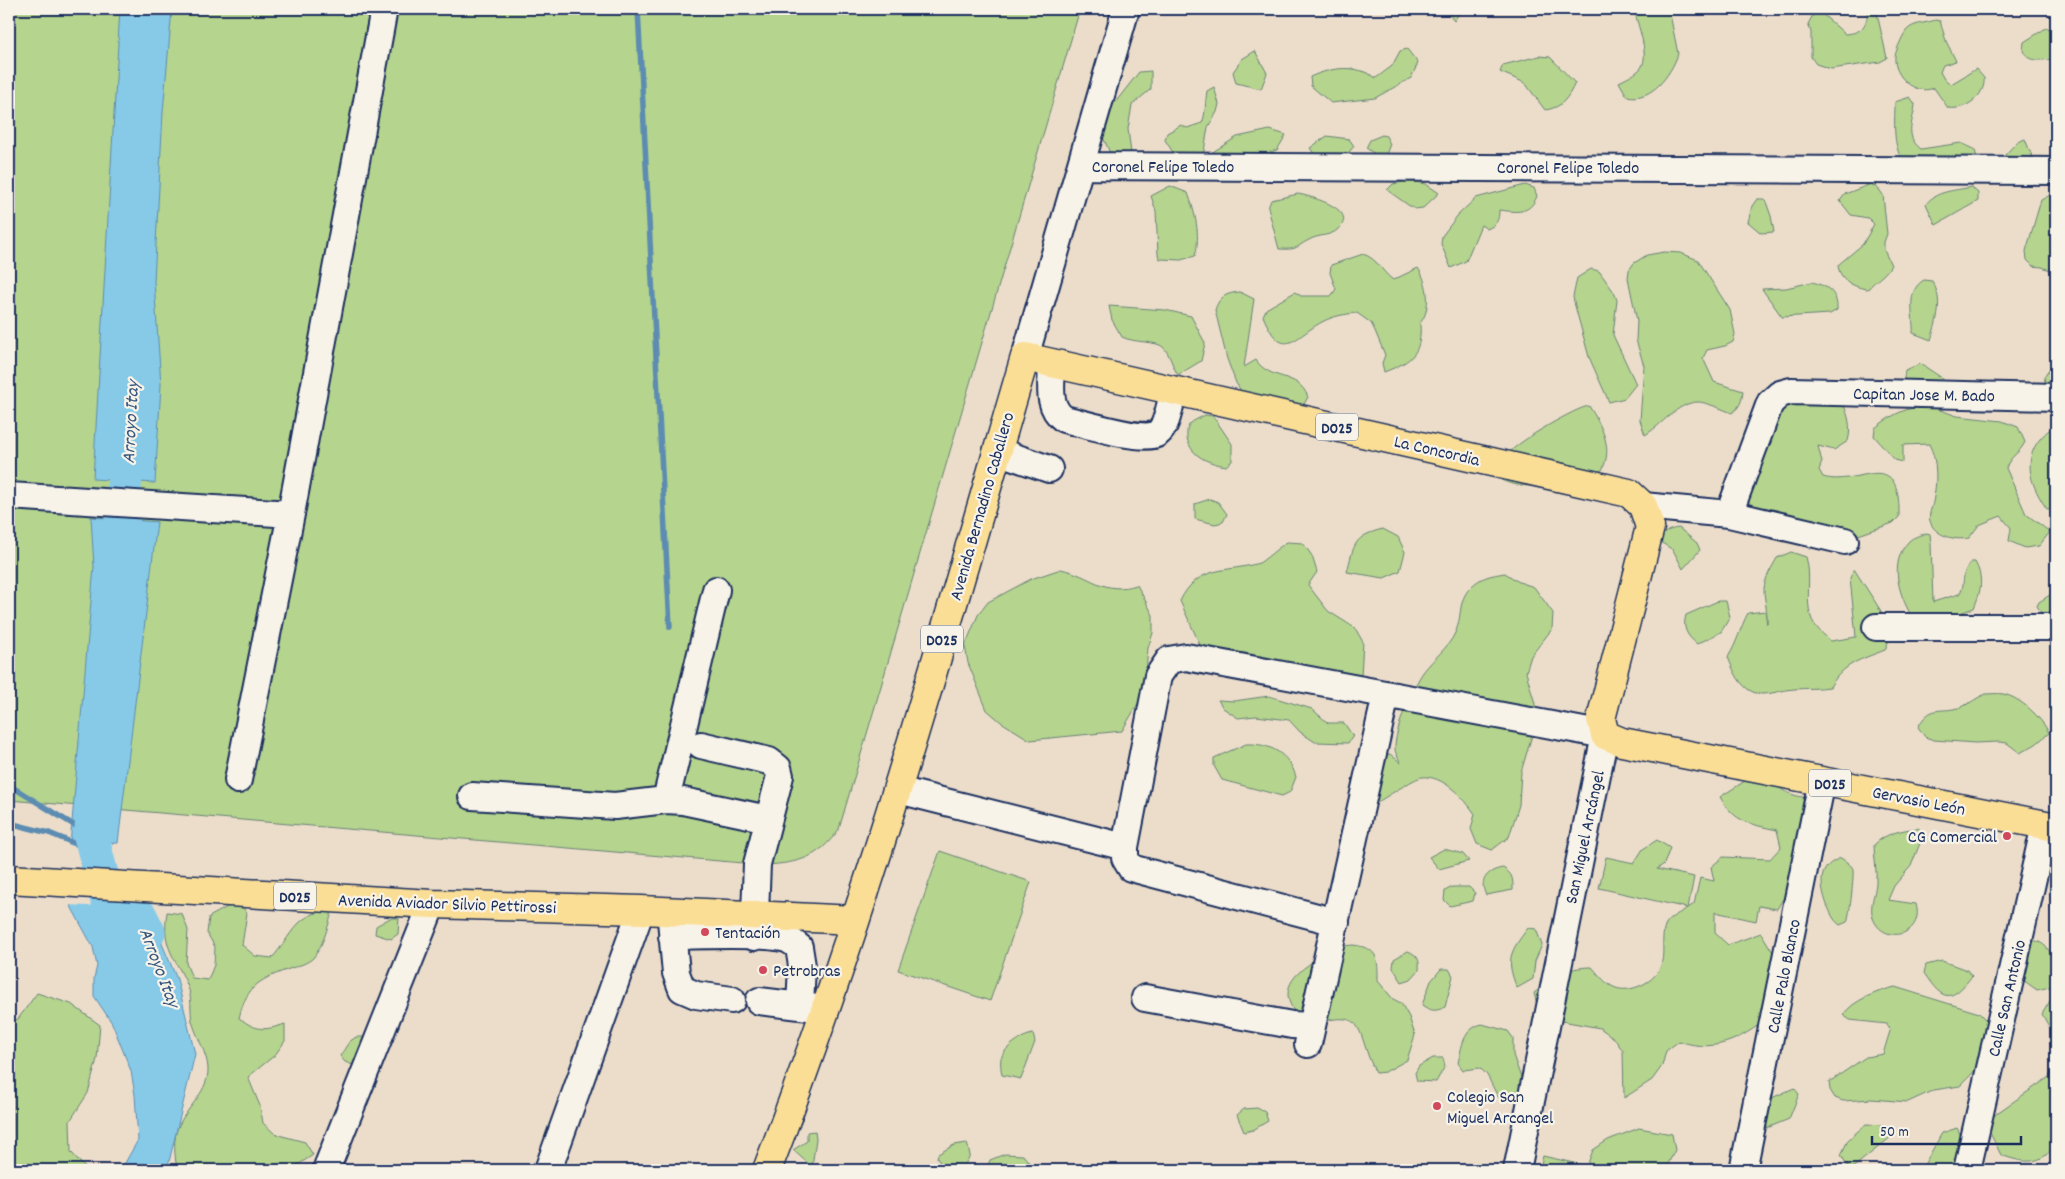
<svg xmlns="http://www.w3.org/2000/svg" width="2065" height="1179" font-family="Dekko,sans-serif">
	<rect width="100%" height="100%" fill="#ecddca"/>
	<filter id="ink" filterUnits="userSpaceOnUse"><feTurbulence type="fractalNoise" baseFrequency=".02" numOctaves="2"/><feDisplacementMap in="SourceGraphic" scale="10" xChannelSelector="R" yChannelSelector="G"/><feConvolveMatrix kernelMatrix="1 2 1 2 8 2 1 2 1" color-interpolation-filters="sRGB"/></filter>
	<g filter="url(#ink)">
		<path fill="#b5d48d" stroke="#688276" d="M9,9H1080L839,829C819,858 799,863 766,865L9,800Z
			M1445,9H1462L1454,21Z
			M1634,9H1669L1678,54C1671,75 1651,102 1627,96L1619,82C1625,79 1634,75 1639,70C1652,59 1637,24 1634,9Z
			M1868,9H1876L1887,58L1880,62L1831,69L1816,64L1811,57V32L1808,24L1813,15L1820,12L1845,34C1863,33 1867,25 1868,9Z
			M1935,20L1940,21L1946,41L1956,61L1943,65L1940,72L1944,79L1951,84L1976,69L1984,78C1986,96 1965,111 1948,108L1934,88C1915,96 1893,76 1895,56C1896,50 1903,35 1906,31C1914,22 1925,24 1935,20Z
			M2046,28L2056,30V60C2042,58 2032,65 2023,51L2024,42Z
			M1407,49L1418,63L1411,78L1375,98L1331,103L1311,86L1310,77C1332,67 1356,64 1376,78L1392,66L1400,51Z
			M1255,51L1267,73L1261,89L1236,83L1233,72L1242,59Z
			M1539,56L1550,57L1575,83C1568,98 1562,108 1545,110L1525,83L1500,72L1503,65Z
			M1151,71V89L1132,105L1128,129L1131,153L1111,155L1101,133L1110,109L1139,72Z
			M1214,87L1219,104L1217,112L1208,127L1204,151L1198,157L1174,154L1165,140L1167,133L1181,125L1187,128L1202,123C1206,114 1205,102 1207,91Z
			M1910,97L1915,104C1914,121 1903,135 1921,149L1961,143L1975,150L1977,158L1902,160C1892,143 1895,121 1895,102Z
			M1270,130L1286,135L1277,150L1232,164L1216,161L1211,153L1237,137Z
			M1382,135L1386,136L1390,144L1384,160L1366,148L1370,140Z
			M1327,136L1349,139L1354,146L1346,156L1317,158L1310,148Z
			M2025,139L2031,154L2037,160L2040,184L2023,182L2006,163L2005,155L2017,142Z
			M1409,181L1426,184L1439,193L1423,208L1415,209L1408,205L1387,190L1393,184Z
			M1871,184L1878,188L1883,195L1887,234L1884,242V250L1891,265C1885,276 1875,280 1868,289C1855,288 1839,280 1838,265L1863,244L1874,224L1868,218L1851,215L1840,201L1845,194Z
			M1525,185L1534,188L1537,196C1530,215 1516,212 1499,210C1499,220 1497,225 1487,229L1481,225L1466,261L1451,268L1441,244L1442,236L1458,215L1476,198Z
			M1170,186L1188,193C1195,213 1201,234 1195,256L1181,260L1160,259L1158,255L1156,211L1151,196Z
			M1971,187L1978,193V201L1936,225L1926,204C1937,190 1955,191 1971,187Z
			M2056,192V231L2052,247L2055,263L2050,270L2042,267L2033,266L2027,260L2026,251L2041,200Z
			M1298,194C1310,196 1362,210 1337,230C1331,236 1318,235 1311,239C1294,247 1300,250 1279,249L1268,208L1271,200Z
			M1757,199H1765L1771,216L1774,232L1761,233L1748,222L1752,206Z
			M1664,252L1681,253L1698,260L1730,310L1735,334L1733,342L1725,346L1707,350L1703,358L1714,382L1743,391C1742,401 1740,407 1732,413C1724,410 1706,402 1698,402C1678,402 1661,426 1645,435L1640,420L1644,366L1636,340L1637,321L1628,278L1629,270L1634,263L1647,255Z
			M1363,254C1378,259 1381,271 1393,280L1418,268C1428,282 1432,310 1420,323C1422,353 1413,361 1384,372L1382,363L1385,355L1375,331L1371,323L1357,313C1345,314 1333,316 1322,322C1294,337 1283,363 1263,316L1266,309L1295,292L1301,296H1331L1336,289L1330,273L1331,265Z
			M1591,269L1599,271L1614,292L1617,300L1613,335L1636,384L1625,398L1609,402L1589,357L1575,306L1573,297L1577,278Z
			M1924,280L1932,281C1944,300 1937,320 1931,340L1913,333C1914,314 1905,291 1924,280Z
			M1812,282C1828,286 1838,293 1837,310L1830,314L1782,317L1762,289L1786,288Z
			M1240,292L1254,299L1244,367L1256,360C1270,382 1298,371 1308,397L1304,404L1289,414L1246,399L1236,383L1227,359L1215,310C1219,297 1226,293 1240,292Z
			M1109,306L1165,310L1191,316L1205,343L1201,361L1178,375C1172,366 1170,354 1163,347C1157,341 1134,343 1122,337L1112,320Z
			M1921,364L1942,378L1946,384L1908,385L1904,378L1905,370Z
			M2056,366V394L2046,386L2044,377L2050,369Z
			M1841,400C1848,412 1852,428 1848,441L1834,450L1818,446L1822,462L1819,470L1823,477C1859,488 1901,443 1899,517L1893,523L1847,539L1758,532L1744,501L1776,405Z
			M1589,406C1601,425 1614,448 1602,470C1570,478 1527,497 1496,477C1500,469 1503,459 1509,453C1517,442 1577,407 1589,406Z
			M1929,406L1957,416L2002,421L2018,427L2025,442C2020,453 2010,456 2006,468L2026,514L2050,532L2039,546L2025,548L2009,541L2011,528L2001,516L1979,525L1969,538C1956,541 1934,536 1930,521C1928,515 1932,508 1933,502C1937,483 1938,461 1929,444L1903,445V462L1895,460L1874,436L1875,428C1893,414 1906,407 1929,406Z
			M1205,415L1213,416L1232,444V461L1226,466C1209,463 1191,457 1187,438C1187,433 1186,427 1191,423C1194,420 1200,418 1205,415Z
			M2056,425V508L2047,509C2025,478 2021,448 2056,425Z
			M1210,499L1218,502L1227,514L1223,522L1215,524L1195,519V504Z
			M1679,528L1697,543L1700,550L1683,569L1673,550L1659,541C1663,532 1669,529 1679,528Z
			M1383,529L1398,537L1405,552L1400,571L1384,578L1347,572C1354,545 1353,536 1383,529Z
			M1927,533L1930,534L1931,543L1933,602L1959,594C1967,584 1959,576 1971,562H1975C1984,578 1981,591 1974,608L1957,614L1915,622C1900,598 1887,564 1909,541C1913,537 1921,535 1927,533Z
			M1287,542L1303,543L1312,556L1317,572L1308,585L1328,611L1355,628L1363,642L1361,676L1330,696L1201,647L1180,601C1198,564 1226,573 1259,563C1262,562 1280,546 1287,542Z
			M1791,552L1806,557C1812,576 1805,600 1811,617C1814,627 1824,635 1831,641L1856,637L1850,578L1854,569L1881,611L1892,633L1885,650C1860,660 1844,663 1830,687C1817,689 1807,688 1795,689C1784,689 1774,694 1763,694C1743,694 1734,673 1728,657C1737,643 1740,628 1748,613L1765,611L1767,624C1768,612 1764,600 1764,588C1765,578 1772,567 1777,558Z
			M1061,569C1093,576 1102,595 1137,585L1153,615V633L1148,648L1145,684L1140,700L1122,731L1030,740L1001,722L987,710L968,663L965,646L978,615L988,602L1031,579Z
			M1505,573L1519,582L1534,587L1553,613L1552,629L1531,656L1526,672L1535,704L1536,722L1521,772L1519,805L1509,837L1492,850L1477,844L1471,829L1475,814C1464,798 1443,775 1422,777C1414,778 1384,799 1374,804L1372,758L1390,754L1401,763C1399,759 1395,753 1395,749C1394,731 1413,686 1424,671C1434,658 1448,648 1455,633C1463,616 1457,601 1471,587C1480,577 1492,575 1505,573Z
			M2056,591V623L2046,620L2037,606L2039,602Z
			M1718,601H1726L1730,617L1721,632L1697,644C1687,636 1682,628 1686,615Z
			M1986,694C1991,694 1997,693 2003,694C2020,697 2042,718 2049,733L2036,744L2020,753L2007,743L2000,742L1975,743L1934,740L1925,737L1918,727C1931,703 1941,714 1961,707C1970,704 1977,697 1986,694Z
			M1269,696L1312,709L1328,723H1344L1353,736L1348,743L1315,742L1300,732L1289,720L1256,716L1238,718L1223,708L1218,700L1234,701Z
			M1246,744C1269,743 1289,753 1296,777L1290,792L1282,796L1222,780L1214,766V758Z
			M1766,776C1779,790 1790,796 1809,798L1786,894L1777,909L1759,906L1756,921L1715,912V933L1728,945L1761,933L1779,962L1776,1012C1745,1036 1719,1055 1679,1041L1666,1051L1662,1066L1652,1080L1624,1098L1623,1051L1614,1038L1600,1028L1551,1019L1538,1009L1534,993C1555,977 1565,967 1592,967C1599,975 1605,984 1616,988C1630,993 1652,983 1659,970C1667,955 1659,939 1666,924C1669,917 1681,913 1687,908L1599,888L1606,857L1634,863L1643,849L1657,840L1670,848L1664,864L1657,869L1694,877L1688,908L1694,904L1700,878L1714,881L1711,867L1723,857L1770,859L1781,847L1777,830C1750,824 1735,823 1720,797L1748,779Z
			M1918,828L1924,833L1911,866L1894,886L1888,900L1916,904C1925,936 1883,946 1873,918C1869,906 1875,895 1876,883C1877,871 1874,857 1874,845C1885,833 1902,830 1918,828Z
			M1444,849L1463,854L1469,861L1439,869L1429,857Z
			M940,851L1031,882L990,1001L898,970Z
			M1841,858C1845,861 1851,864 1853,869C1854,875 1850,915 1847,922L1840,925C1832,919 1831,913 1827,905C1820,885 1817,866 1841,858Z
			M1503,868C1513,874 1513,879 1513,890L1486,895C1478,880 1488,870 1503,868Z
			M1452,887H1469L1475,893L1473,901L1450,906L1444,900L1445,891Z
			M238,901L247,913L242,945L255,956L272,958C292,936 296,911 332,911C329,925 322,948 313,958C308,963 298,966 292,968C261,979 247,984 239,1018C257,1031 264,1031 285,1024V1041L275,1055L248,1077L260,1106L263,1123L275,1134L305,1142L313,1155L290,1170H177C175,1156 172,1139 179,1125C188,1106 209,1091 208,1068C207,1053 196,1036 192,1021C190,1010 192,997 188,987C176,957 161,949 167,912L182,914L188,930L186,963L192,978L208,980L214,965L215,947L207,933L209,917Z
			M390,918H399L398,934L391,939L375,934L376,926Z
			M1528,928L1536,929L1542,945L1535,961L1533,979L1517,988C1505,959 1510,952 1528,928Z
			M2029,940C2052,940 2059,967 2054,986L2037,990L2023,980L2007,1044Z
			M1353,945C1379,948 1378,959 1378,981L1393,999L1401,1003L1409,1017L1415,1035L1407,1060L1385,1072L1376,1073C1354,1032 1370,1005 1308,1026C1279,1001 1282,981 1314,961C1328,952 1335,946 1353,945Z
			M1408,951C1418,955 1420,960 1419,970L1411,979L1402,982L1393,968L1394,959Z
			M1942,961L1967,970L1972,976C1951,1003 1943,1002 1924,973L1926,965Z
			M1441,969H1449L1453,976L1445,1007C1436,1012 1430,1011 1422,1005L1431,981Z
			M1895,987L1979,1013L1985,1019L1997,1048L1960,1086L1934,1090L1908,1102L1871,1099L1843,1101L1835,1098L1830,1090L1829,1082L1866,1057L1883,1054L1890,1031L1887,1024L1850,1020L1843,1015C1853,1000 1878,991 1895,987Z
			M37,993L71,1004L100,1025L97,1059L88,1093L70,1121L71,1152L87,1170H9V1023L18,1019Z
			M2056,996V1039L2042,1014L2050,1001Z
			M1482,1024L1508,1031L1513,1038V1055L1521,1078L1519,1095L1498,1097L1487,1075L1480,1068L1463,1070L1458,1063C1462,1046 1463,1029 1482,1024Z
			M1033,1034L1035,1042L1021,1079L1002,1075C1001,1070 1000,1063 1001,1058C1006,1046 1021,1036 1033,1034Z
			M356,1037H363L369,1044L360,1060L353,1065L345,1062L340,1056L349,1042Z
			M1433,1058H1443L1445,1066L1436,1082L1417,1081L1415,1073L1419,1066Z
			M2056,1063V1143C2042,1167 2023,1163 2001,1155L1986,1125L1997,1113L2049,1077Z
			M1794,1088L1799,1094L1789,1119L1767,1128L1763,1102Z
			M1257,1108L1265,1112L1268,1121L1253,1130L1244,1132L1237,1115L1244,1109Z
			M1866,1124L1883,1125L1891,1129V1137L1850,1170L1841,1155L1848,1140Z
			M1639,1128L1672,1134L1675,1150L1665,1170H1535L1540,1168L1543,1156L1587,1166L1593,1150L1608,1140Z
			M1957,1128L1964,1142L1961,1170H1924V1165L1942,1133Z
			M815,1131L816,1139L812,1167L793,1150L807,1141V1132Z
			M967,1143L970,1155C965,1168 958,1170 945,1170L937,1158L938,1154L954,1145Z
			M1005,1154L1023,1155L1035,1170H986L990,1160Z"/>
		<path fill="#87cae8" stroke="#5c8cb1" d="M120,9H172L163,112L154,281L161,385L155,483L93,479Z
			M91,517L157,522L118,843L70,845L94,567Z
			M67,899L146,906L177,979L195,1054L167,1170H121L138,1140L135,1095L131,1071L112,1023L94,996V978L97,966L93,947Z"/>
		<path fill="#ecddca" d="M67,896L146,904L150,909L67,905L64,899Z"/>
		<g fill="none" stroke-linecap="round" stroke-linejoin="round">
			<path stroke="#5c8cb1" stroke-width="5.5" d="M638,9L670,627
				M9,785L77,827
				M9,823L49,833L95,852"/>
			<path stroke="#87cae8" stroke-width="35" d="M120,568L127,433
				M96,796L91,836L108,901L140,916L148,932"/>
			<g stroke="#1b2f5e" stroke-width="30">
				<path id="minor" d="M1081,166L2056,171
					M1025,357L1126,9
					M1052,363C1052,384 1046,406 1064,419C1082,423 1145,443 1158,433C1168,425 1170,402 1174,390
					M997,451L1049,469
					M9,496L291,514
					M1643,506L1729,514L1845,541
					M1729,514L1770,403L1780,394L1791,391L2056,397
					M1876,627H2056
					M701,745L769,761L778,768L780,776L757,864L754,937
					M238,780L291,514L384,9
					M898,790L1125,847
					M472,796L615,806L666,800L683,801L768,819
					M666,800L716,590
					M671,920L676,973L682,989L696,995L732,1000
					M1336,922L1131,868L1125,858V847L1158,676L1169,660L1186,657L1605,735L1517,1170
					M672,936C697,936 770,932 789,940C793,942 796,945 799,947L802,966L800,1006
					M1145,998L1292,1025L1312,1026
					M759,1001L817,1008
					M1308,1044L1386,695
					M326,1170L432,904
					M548,1170L641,910
					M1743,1170L1822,781
					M1967,1170L2045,825"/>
			</g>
			<g stroke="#1b2f5e" stroke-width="31">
				<path id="major" d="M9,879L432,904L641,910L855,920
					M767,1170C869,905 945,630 1025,357L1629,493L1643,506L1650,527L1601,719L1605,735L1622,742L2056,827"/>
			</g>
			<use href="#minor" stroke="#f7f3e8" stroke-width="26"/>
			<use href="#major" stroke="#fbde96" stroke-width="28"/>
		</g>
	</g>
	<g fill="#d1495b" stroke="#f7f3e8" stroke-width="2">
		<circle cx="2007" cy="836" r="5"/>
		<circle cx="705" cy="932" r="5"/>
		<circle cx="763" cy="970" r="5"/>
		<circle cx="1437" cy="1106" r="5"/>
	</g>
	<g text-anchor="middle" stroke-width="4.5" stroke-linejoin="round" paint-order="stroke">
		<g fill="#f7f3e8" stroke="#5d6a87" stroke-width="1">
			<rect x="1316" y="413.5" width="42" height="27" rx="4"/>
			<rect x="921" y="625.5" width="42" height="27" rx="4"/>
			<rect x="1809" y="769.5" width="42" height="27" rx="4"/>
			<rect x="274" y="882.5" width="42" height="27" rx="4"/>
		</g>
		<g font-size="16" font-weight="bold" fill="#1b2f5e">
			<text x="1337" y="433">D025</text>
			<text x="942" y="645">D025</text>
			<text x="1830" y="789">D025</text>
			<text x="295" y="902">D025</text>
		</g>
		<g font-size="18" fill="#1b2f5e" stroke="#f7f3e8">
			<text x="1163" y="172">Coronel Felipe Toledo</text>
			<text x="1568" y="173">Coronel Felipe Toledo</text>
			<text transform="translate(1924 394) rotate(1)" y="6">Capitan Jose M. Bado</text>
			<text transform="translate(1437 450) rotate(13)" y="6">La Concordia</text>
			<text transform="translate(981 506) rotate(-74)" y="6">Avenida Bernadino Caballero</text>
			<text transform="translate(1919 800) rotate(11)" y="6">Gervasio León</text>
			<text transform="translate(1584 837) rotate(-78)" y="6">San Miguel Arcángel</text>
			<text transform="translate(447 903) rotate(2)" y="6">Avenida Aviador Silvio Pettirossi</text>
			<text transform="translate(1783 976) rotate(-79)" y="6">Calle Palo Blanco</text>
			<text transform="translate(2006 998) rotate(-77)" y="6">Calle San Antonio</text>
		</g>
		<g font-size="18" fill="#1b2f5e" stroke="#f7f3e8" text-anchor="start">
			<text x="1997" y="842" text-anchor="end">CG Comercial</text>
			<text x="715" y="938">Tentación</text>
			<text x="773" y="976">Petrobras</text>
			<text x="1447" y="1102">Colegio San<tspan x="1447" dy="21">Miguel Arcangel</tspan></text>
		</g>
		<g font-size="19" font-style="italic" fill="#365680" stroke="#f7f3e8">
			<text transform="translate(129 422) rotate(-87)" y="7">Arroyo Itay</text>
			<text transform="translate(161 967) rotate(69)" y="7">Arroyo Itay</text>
		</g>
	</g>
	<rect width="2065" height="1179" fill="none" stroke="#f7f3e8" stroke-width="30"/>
	<rect x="15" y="15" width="2035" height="1149" fill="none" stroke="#1b2f5e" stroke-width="2" filter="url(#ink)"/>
	<path d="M1872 1136v8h149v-8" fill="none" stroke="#1b2f5e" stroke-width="2.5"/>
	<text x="1880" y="1136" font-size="15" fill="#1b2f5e" stroke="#f7f3e8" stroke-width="4" paint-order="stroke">50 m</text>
</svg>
